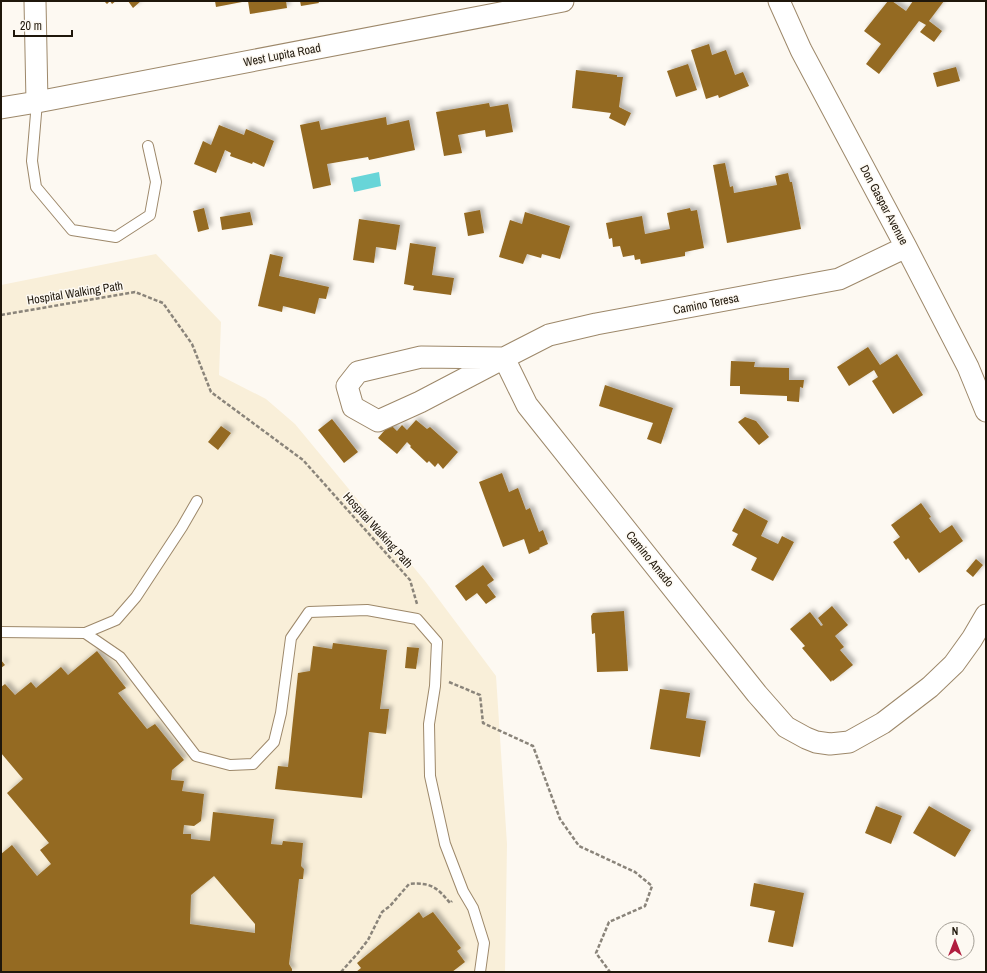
<svg xmlns="http://www.w3.org/2000/svg" width="987" height="973" font-family="'Archivo Narrow',sans-serif">
	<defs>
		<filter id="shadow"><feDropShadow dx="3.5" dy="-3.5" stdDeviation="2" flood-color="#0004"/></filter>
	</defs>
	<rect width="100%" height="100%" fill="#fdf9f2"/>
	<path fill="#f9efd9" d="M156,254L221,322L219,375L266,399L295,424L425,581L496,676L507,844L505,972H1V285Z"/>
	<path fill="#68d5d8" d="M379,172L381,186L354,192L351,178Z"/>
	<path fill="#946a23" fill-rule="evenodd" filter="url(#shadow)" d="M104,1H116L112,4L110,1L107,4Z
		M128,1H141L133,8Z
		M215,1H242V2L216,7Z
		M248,1H286L287,8L250,14Z
		M300,1H318L319,3L301,6Z
		M888,1H892L906,11L913,1H944L929,21L942,31L934,42L920,32L926,25L919,21L879,74L866,64L881,44L864,31Z
		M709,44L712,55L726,50L735,75L743,72L749,86L719,98L718,95L706,99L691,50Z
		M688,64L697,90L676,97L667,71Z
		M956,67L960,81L937,87L933,73Z
		M576,70L617,75V77H623L619,107L631,113L625,126L609,118L611,113L572,108Z
		M489,103L490,107L508,104L513,132L486,137L485,130L458,135L462,153L444,156L436,112Z
		M386,117L387,125L409,120L415,150L369,160L368,157L327,164L331,185L313,189L300,125L319,121L321,130Z
		M219,125L244,135L246,129L274,141L264,167L253,162L252,164L230,156L231,153L225,150L216,173L194,164L203,141L211,145Z
		M725,163L730,187L733,186L734,193L777,185L775,176L788,173L790,182H792L801,229L727,243L713,165Z
		M204,208L209,229L198,232L193,211Z
		M690,208L691,211L697,210L704,248L685,252V256L641,264L640,259L635,260L634,255L623,257L620,246L613,247L612,238L609,239L606,223L642,216L645,234L670,229L667,213Z
		M480,210L484,233L468,236L464,213Z
		M250,212L253,225L222,230L220,217Z
		M525,212L570,226L560,259L542,254L541,258L527,254L523,264L499,257L510,220L522,224Z
		M359,219L400,225L396,250L376,247L374,263L353,260Z
		M410,243L436,247L432,275L454,278L451,295L413,290L414,286L404,284Z
		M270,254L283,257L279,276L329,287L326,299L319,298L315,314L283,306L282,312L258,306Z
		M868,347L880,365L897,354L923,395L893,414L872,381L878,377L874,370L849,386L837,367Z
		M731,361L755,362L754,367L789,368V380H804L803,388L800,387L799,402L787,401V396L740,394V386H730Z
		M605,385L673,408L661,444L647,439L653,423L599,406Z
		M745,417L756,421L769,437L759,445L738,422Z
		M332,419L358,452L344,463L318,430Z
		M416,420L427,429L430,427L458,452L443,469L438,463L435,467L429,461L427,463L410,447L411,446L407,442L397,454L378,438L390,424L397,431L402,425L407,430Z
		M221,426L231,433L218,450L208,442Z
		M502,473L509,492L518,488L526,510L530,508L539,532L543,530L548,544L539,548L540,549L529,554L524,539L503,547L479,482Z
		M921,503L931,517L929,518L940,533L952,525L963,541L919,573L908,558L906,560L893,542L900,537L891,525Z
		M744,508L768,521L761,536L778,544L782,536L794,542L773,581L751,570L757,558L732,545L738,534L732,531Z
		M976,559L983,565L973,577L966,571Z
		M483,565L494,580L487,585L496,597L486,604L477,593L466,601L455,586Z
		M832,606L848,625L835,636L844,647L840,650L853,665L833,681L832,680L831,682L802,648L805,646L790,629L810,612L821,626L823,625L818,618Z
		M624,611L628,671L597,672L595,633L592,634L591,616L593,613Z
		M333,643L387,650L380,709H389L386,734L369,732L362,798L275,789L278,766L288,767L298,673L310,671L313,646L332,649Z
		M407,647L419,648L416,669L405,668Z
		M97,651L126,688L118,693L147,729L155,724L184,760L172,770L171,780L184,781L182,791L204,794L201,821L194,826L184,825L183,834H191V839L210,841L213,812L274,819L271,844L282,845L283,841L303,843L301,866L304,869L303,879H299L289,964L292,969V972H1V854L12,845L37,876L51,864L40,850L49,843L7,793L23,779L1,753V687L5,684L15,695L31,682L36,688L61,667L68,675ZM214,876L255,924V933L190,924L191,895Z
		M1,660L5,665L1,668Z
		M660,689L690,693L686,718L706,721L700,757L650,749Z
		M876,806L902,816L891,844L865,833Z
		M929,806L971,830L955,857L913,833Z
		M754,883L804,893L793,947L768,942L775,911L750,906Z
		M419,912L423,918L433,912L461,948L457,951L465,962L452,972H356L361,968L357,963Z"/>
	<g fill="none" stroke-linecap="round" stroke-linejoin="round">
		<g stroke="#9d886a" stroke-width="12">
			<path id="service" d="M37,102L32,161L36,187L72,230L116,237L150,215L156,182L148,146
				M1,632L85,633L116,620L136,597L182,527L197,501
				M85,633L120,657L196,756L230,765L253,764L274,742L281,713L291,638L309,612L367,610L417,619L437,642L435,686L429,724L430,776L445,844L463,891L473,908L484,943L480,972"/>
		</g>
		<g stroke="#9d886a" stroke-width="23">
			<path id="minor" d="M35,1L37,102
				M779,1L801,50L906,247L968,367L986,411
				M1,108L37,102L563,1
				M906,247L839,279L596,324L549,335L504,358L421,357L358,372L347,386L353,407L378,421L420,402L504,358L527,405L757,694L786,727L806,738L816,742L830,744L849,742L883,723L930,687L954,664L972,639L986,615"/>
		</g>
		<path stroke="#8a847a" stroke-width="2.5" stroke-dasharray="4 2" stroke-linecap="butt" d="M1,315L135,292L163,303L192,344L211,392L303,460L410,580L417,604
			M449,682L480,695L483,723L533,746L560,819L579,846L635,872L652,886L645,906L609,922L596,953L610,972
			M341,972L357,954L368,940L382,912L390,906L409,884C430,882 437,887 450,903L452,901"/>
		<use href="#service" stroke="#fff" stroke-width="10"/>
		<use href="#minor" stroke="#fff" stroke-width="21"/>
	</g>
	<g text-anchor="middle" stroke-width="3" stroke-linejoin="round" paint-order="stroke">
		<g font-size="12" fill="#1f170b" stroke="#fdf9f2">
			<text transform="translate(282 55) rotate(-11)" y="4">West Lupita Road</text>
			<text transform="translate(884 205) rotate(62)" y="4">Don Gaspar Avenue</text>
			<text transform="translate(75 293) rotate(-9)" y="4">Hospital Walking Path</text>
			<text transform="translate(706 304) rotate(-11)" y="4">Camino Teresa</text>
			<text transform="translate(378 530) rotate(48)" y="4">Hospital Walking Path</text>
			<text transform="translate(650 559) rotate(51)" y="4">Camino Amado</text>
		</g>
	</g>
	<rect width="987" height="973" fill="none" stroke="#1f170b" stroke-width="4"/>
	<g transform="translate(955 941)"><circle r="19" fill="#fdf9f2" stroke="#a49f96"/>
	<path d="M0-3L7 15L0 10L-7 15Z" fill="#b01d3e"/>
	<text y="-6" font-size="11" font-weight="bold" text-anchor="middle" fill="#1f170b">N</text>
	</g>
	<path d="M14 30v6h58v-6" fill="none" stroke="#1f170b" stroke-width="2"/>
	<text x="20" y="30" font-size="12" fill="#1f170b" stroke="#fdf9f2" stroke-width="3" paint-order="stroke">20 m</text>
</svg>
